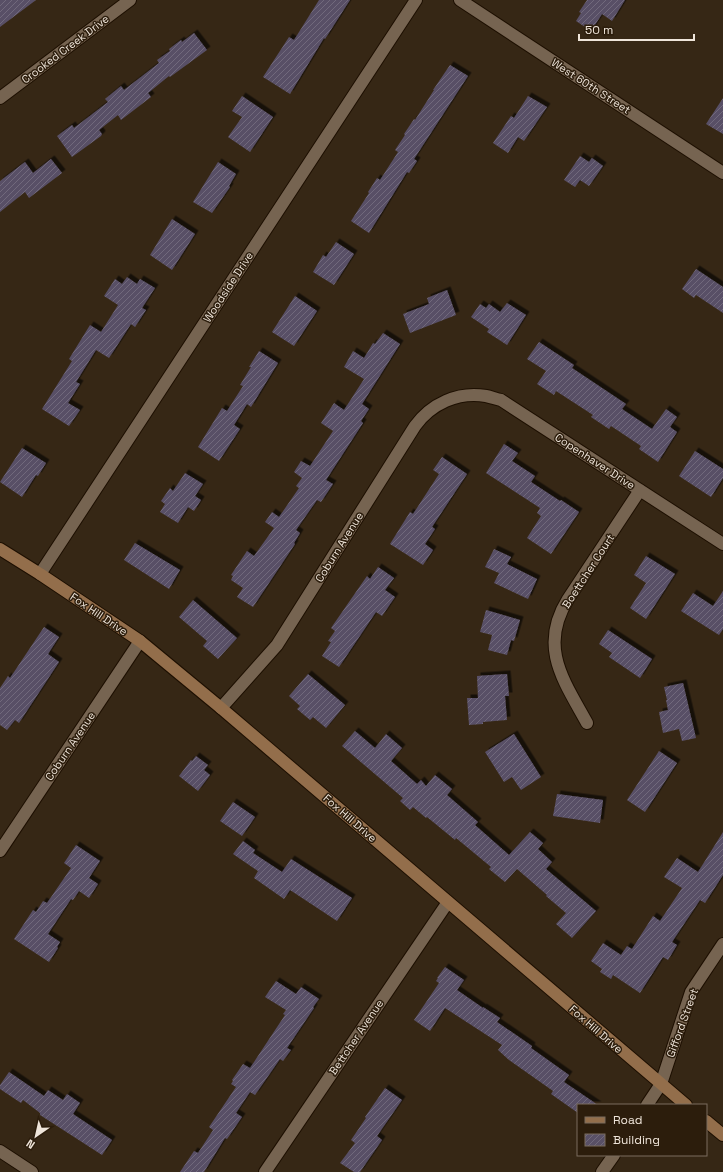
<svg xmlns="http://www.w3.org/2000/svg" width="723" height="1172" font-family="'Space Grotesk',sans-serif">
	<defs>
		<pattern id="building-hatch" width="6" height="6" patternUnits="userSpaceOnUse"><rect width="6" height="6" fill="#595066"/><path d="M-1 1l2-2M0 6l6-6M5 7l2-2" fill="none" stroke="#71697b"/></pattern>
		<filter id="shadow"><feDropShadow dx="3.5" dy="-3.5" stdDeviation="0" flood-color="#0009"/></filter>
	</defs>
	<rect width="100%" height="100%" fill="#362715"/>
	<path fill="url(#building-hatch)" filter="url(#shadow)" d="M0,0H36L0,27Z
		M319,0H350L325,39L324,38L290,94L263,77L289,37L294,40Z
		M587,0H625L612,21L602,14L591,31L576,21L581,13L579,12Z
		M194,33L207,50L170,77L169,76L148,93L151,97L121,120L118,115L99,130L102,134L101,136L72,157L57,136L72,125L74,128L108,102L105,99L121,86L124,90L159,63L157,60L170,51L169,49L181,40L182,42Z
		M450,65L468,76L414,159L417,161L409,173L407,172L369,233L351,221L369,193L368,192L377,178L380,180L398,152L395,150L405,135L404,134L414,119L415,120L434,90H433Z
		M242,96L273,117L250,152L228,137L242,117L232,111Z
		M528,96L547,107L524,141L518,137L508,153L493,143L511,116L514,118Z
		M723,98V134L706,124Z
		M580,156L589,162L592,158L603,166L589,186L580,180L575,187L564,180Z
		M51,159L62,173L29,198L25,192L0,212V181L25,162L33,173Z
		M218,162L236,174L229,186L230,187L212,213L193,202Z
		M172,219L195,234L172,270L150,255Z
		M336,242L354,254L334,285L313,272L323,255L326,257Z
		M696,269L723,287V313L696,295L694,298L682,289Z
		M127,277L137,284L140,279L155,288L142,308L146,310L135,327L131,324L109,358L96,350L76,382L80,384L68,403L80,410L69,426L42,409L72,361L69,359L90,325L101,332L118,305L104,296L115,279L122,284Z
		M447,290L456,315L410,333L403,314L429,304L427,298Z
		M295,296L317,311L294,346L272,332Z
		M507,303L526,315L507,345L487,332L489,329L471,317L480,304L486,308L489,304L500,312Z
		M383,333L400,344L362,404L369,409L361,421L363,423L326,480L333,484L321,502L317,500L296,530L300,533L294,543L295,544L253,607L237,597L243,588L231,580L233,576L231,575L247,551L254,556L274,528L265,522L272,512L279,517L299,488L296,486L302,478L294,472L301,461L310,466L333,431L321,423L334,403L344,410L364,379L344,367L353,351L364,358L373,343L375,344Z
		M539,342L574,365L572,368L626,404L622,409L652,429L666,409L677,417L670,427L677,432L658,462L639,449L641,446L611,426L609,429L591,417L593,415L556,391L554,395L537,384L546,371L527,359Z
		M259,351L278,363L251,407L247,404L234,425L240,429L219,461L198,447L222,408L227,411L243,386L240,385L251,367H249Z
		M504,444L518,453L512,461L535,476L531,482L560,501L561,500L579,512L551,554L527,538L541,516L537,513L540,508L486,473Z
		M22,448L46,463L38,476L36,475L22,497L0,482Z
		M695,451L723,469V478L711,497L679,476Z
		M442,457L467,474L432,527L435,529L425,544L433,550L423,565L390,544L410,512L413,514L439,474L433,470Z
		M185,473L203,484L195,496L201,500L194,511L188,507L178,523L160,512L165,504L161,501L170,488L173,491Z
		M135,543L180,570L169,589L124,560Z
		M494,549L511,557L507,564L537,579L528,599L494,583L499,573L485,567Z
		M646,556L675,574L646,619L630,608L646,583L634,575Z
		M378,567L394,578L385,590L395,597L382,616L376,612L339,667L322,656L331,642L328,641L335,631L331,628L367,576L370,579Z
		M723,591V629L719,635L681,611L693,593L713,606Z
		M193,600L237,638L218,659L203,646L207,641L179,617Z
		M486,610L520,620L514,641L511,640L507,655L488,650L492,635L480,632Z
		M44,627L59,637L48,654L59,662L19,723L15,720L7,730L0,725V688L8,676L10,678Z
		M608,630L652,659L640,678L609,657L612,653L599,644Z
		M308,674L345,705L326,728L313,717L310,720L297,709L300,706L289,696Z
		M507,674L509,696H505L507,720L483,722V724L469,725L467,698H478L477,676Z
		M683,683L696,738L682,741L679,729L663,733L659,712L668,710L666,700H667L664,687Z
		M355,731L375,748L386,734L402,748L391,761L417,784L421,780L426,786L435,775L452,789L447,795L478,822L475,825L509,855L530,832L543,843L538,849L552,862L546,869L596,911L572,938L556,924L566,913L546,896L547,895L517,869L505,882L489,869L491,867L456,838L455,840L427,817L426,818L413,807L410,810L400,801L403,798L342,746Z
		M514,734L541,777L521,790L512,777L504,782L485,752Z
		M659,751L677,763L645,812L627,800Z
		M196,756L208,765L204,770L210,775L198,791L179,776L191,760L192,761Z
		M557,794L603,800L600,823L553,816Z
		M233,802L255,817L242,836L220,821Z
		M723,832V875L705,903L700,900L672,942L677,945L668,960L663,957L640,993L613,975L611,979L600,972L602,969L591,961L603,943L621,955L627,946L632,949L653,916L660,921L682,888L664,877L677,858L698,872Z
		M243,841L255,850L253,853L282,872L291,859L352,898L337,921L290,890L284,899L254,878L258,871L233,854Z
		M76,845L100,861L89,878L98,884L89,898L79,891L73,900L71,899L48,934L60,942L57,947L58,948L49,962L14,939L33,910L36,912L43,901L47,903L71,868L64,863Z
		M445,967L464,980L457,990L483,1008V1007L500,1018L497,1022L532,1046L531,1048L569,1075L564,1082L598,1105H578V1113L551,1094L553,1091L509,1060L498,1050L502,1045L445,1008L430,1031L414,1020L439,983L436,981L438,978H437Z
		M276,981L296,994L301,987L319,999L313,1007L314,1008L287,1048L291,1050L283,1061L280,1059L255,1095L250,1092L236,1113L242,1117L227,1139L225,1138L204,1172H180L194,1151L198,1153L213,1130L209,1127L236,1087L231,1084L233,1081L232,1080L243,1064L250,1068L285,1015L283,1014L286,1010L265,997Z
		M9,1072L44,1096L48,1090L63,1100L67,1094L80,1103L73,1114L112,1140L102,1155L40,1115V1113L23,1100L21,1103L0,1089V1085Z
		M385,1088L402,1100L377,1136L382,1140L360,1172H354L340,1163L355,1143L351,1140L366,1118L365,1117Z"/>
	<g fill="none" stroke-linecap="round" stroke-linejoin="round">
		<g stroke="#1d0f01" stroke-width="14">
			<path id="street" d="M460,0L723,173
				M0,98L130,0
				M40,574L416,0
				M221,708L277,645L415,426C431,404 458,391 486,396C491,397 496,399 501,400L723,544
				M587,723C564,681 538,647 568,599L640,490
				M0,851L140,641
				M647,1105L661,1084L691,992L723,944
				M0,1151L32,1172
				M265,1172L448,902
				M602,1172L614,1155"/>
		</g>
		<g stroke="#1d0f01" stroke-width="14">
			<path id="secondary" d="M0,549L40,574L140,641L221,708L686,1105
				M706,1121L723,1135"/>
		</g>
		<use href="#street" stroke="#766451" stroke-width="12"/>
		<use href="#secondary" stroke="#936e4b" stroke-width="12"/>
	</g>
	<g text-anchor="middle" stroke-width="3" stroke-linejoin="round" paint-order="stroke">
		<g font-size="11" fill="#efe5da" stroke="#2c1d0c">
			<text transform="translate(65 49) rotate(-37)" y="4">Crooked Creek Drive</text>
			<text transform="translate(591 86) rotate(33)" y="4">West 60th Street</text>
			<text transform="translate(228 287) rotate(-57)" y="4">Woodside Drive</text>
			<text transform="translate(595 461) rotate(33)" y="4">Copenhaver Drive</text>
			<text transform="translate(339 547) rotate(-58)" y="4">Coburn Avenue</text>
			<text transform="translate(588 571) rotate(-57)" y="4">Boettcher Court</text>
			<text transform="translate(99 614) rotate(34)" y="4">Fox Hill Drive</text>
			<text transform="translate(70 746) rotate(-56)" y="4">Coburn Avenue</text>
			<text transform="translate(350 818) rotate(41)" y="4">Fox Hill Drive</text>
			<text transform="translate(682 1023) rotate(-70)" y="4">Gifford Street</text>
			<text transform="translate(596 1029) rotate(41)" y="4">Fox Hill Drive</text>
			<text transform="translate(356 1037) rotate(-56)" y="4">Bettcher Avenue</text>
		</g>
	</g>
	<rect x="577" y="1104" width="130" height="52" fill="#2c1d0c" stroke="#7a6d5e"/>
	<rect x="585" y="1117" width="20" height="6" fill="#936e4b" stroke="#7a6d5e"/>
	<text x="613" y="1124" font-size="12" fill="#efe5da">Road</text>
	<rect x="585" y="1134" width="20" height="12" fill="url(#building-hatch)" stroke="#7a6d5e"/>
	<text x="613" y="1144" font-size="12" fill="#efe5da">Building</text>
	<g transform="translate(36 1136) rotate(214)" stroke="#2c1d0c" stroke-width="3" paint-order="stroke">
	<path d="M0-3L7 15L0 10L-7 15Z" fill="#efe5da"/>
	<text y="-6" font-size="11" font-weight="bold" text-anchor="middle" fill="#efe5da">N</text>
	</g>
	<path d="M579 34v6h115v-6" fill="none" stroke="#efe5da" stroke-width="2"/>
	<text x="585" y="34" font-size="12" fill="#efe5da" stroke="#2c1d0c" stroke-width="3" paint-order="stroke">50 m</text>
</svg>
